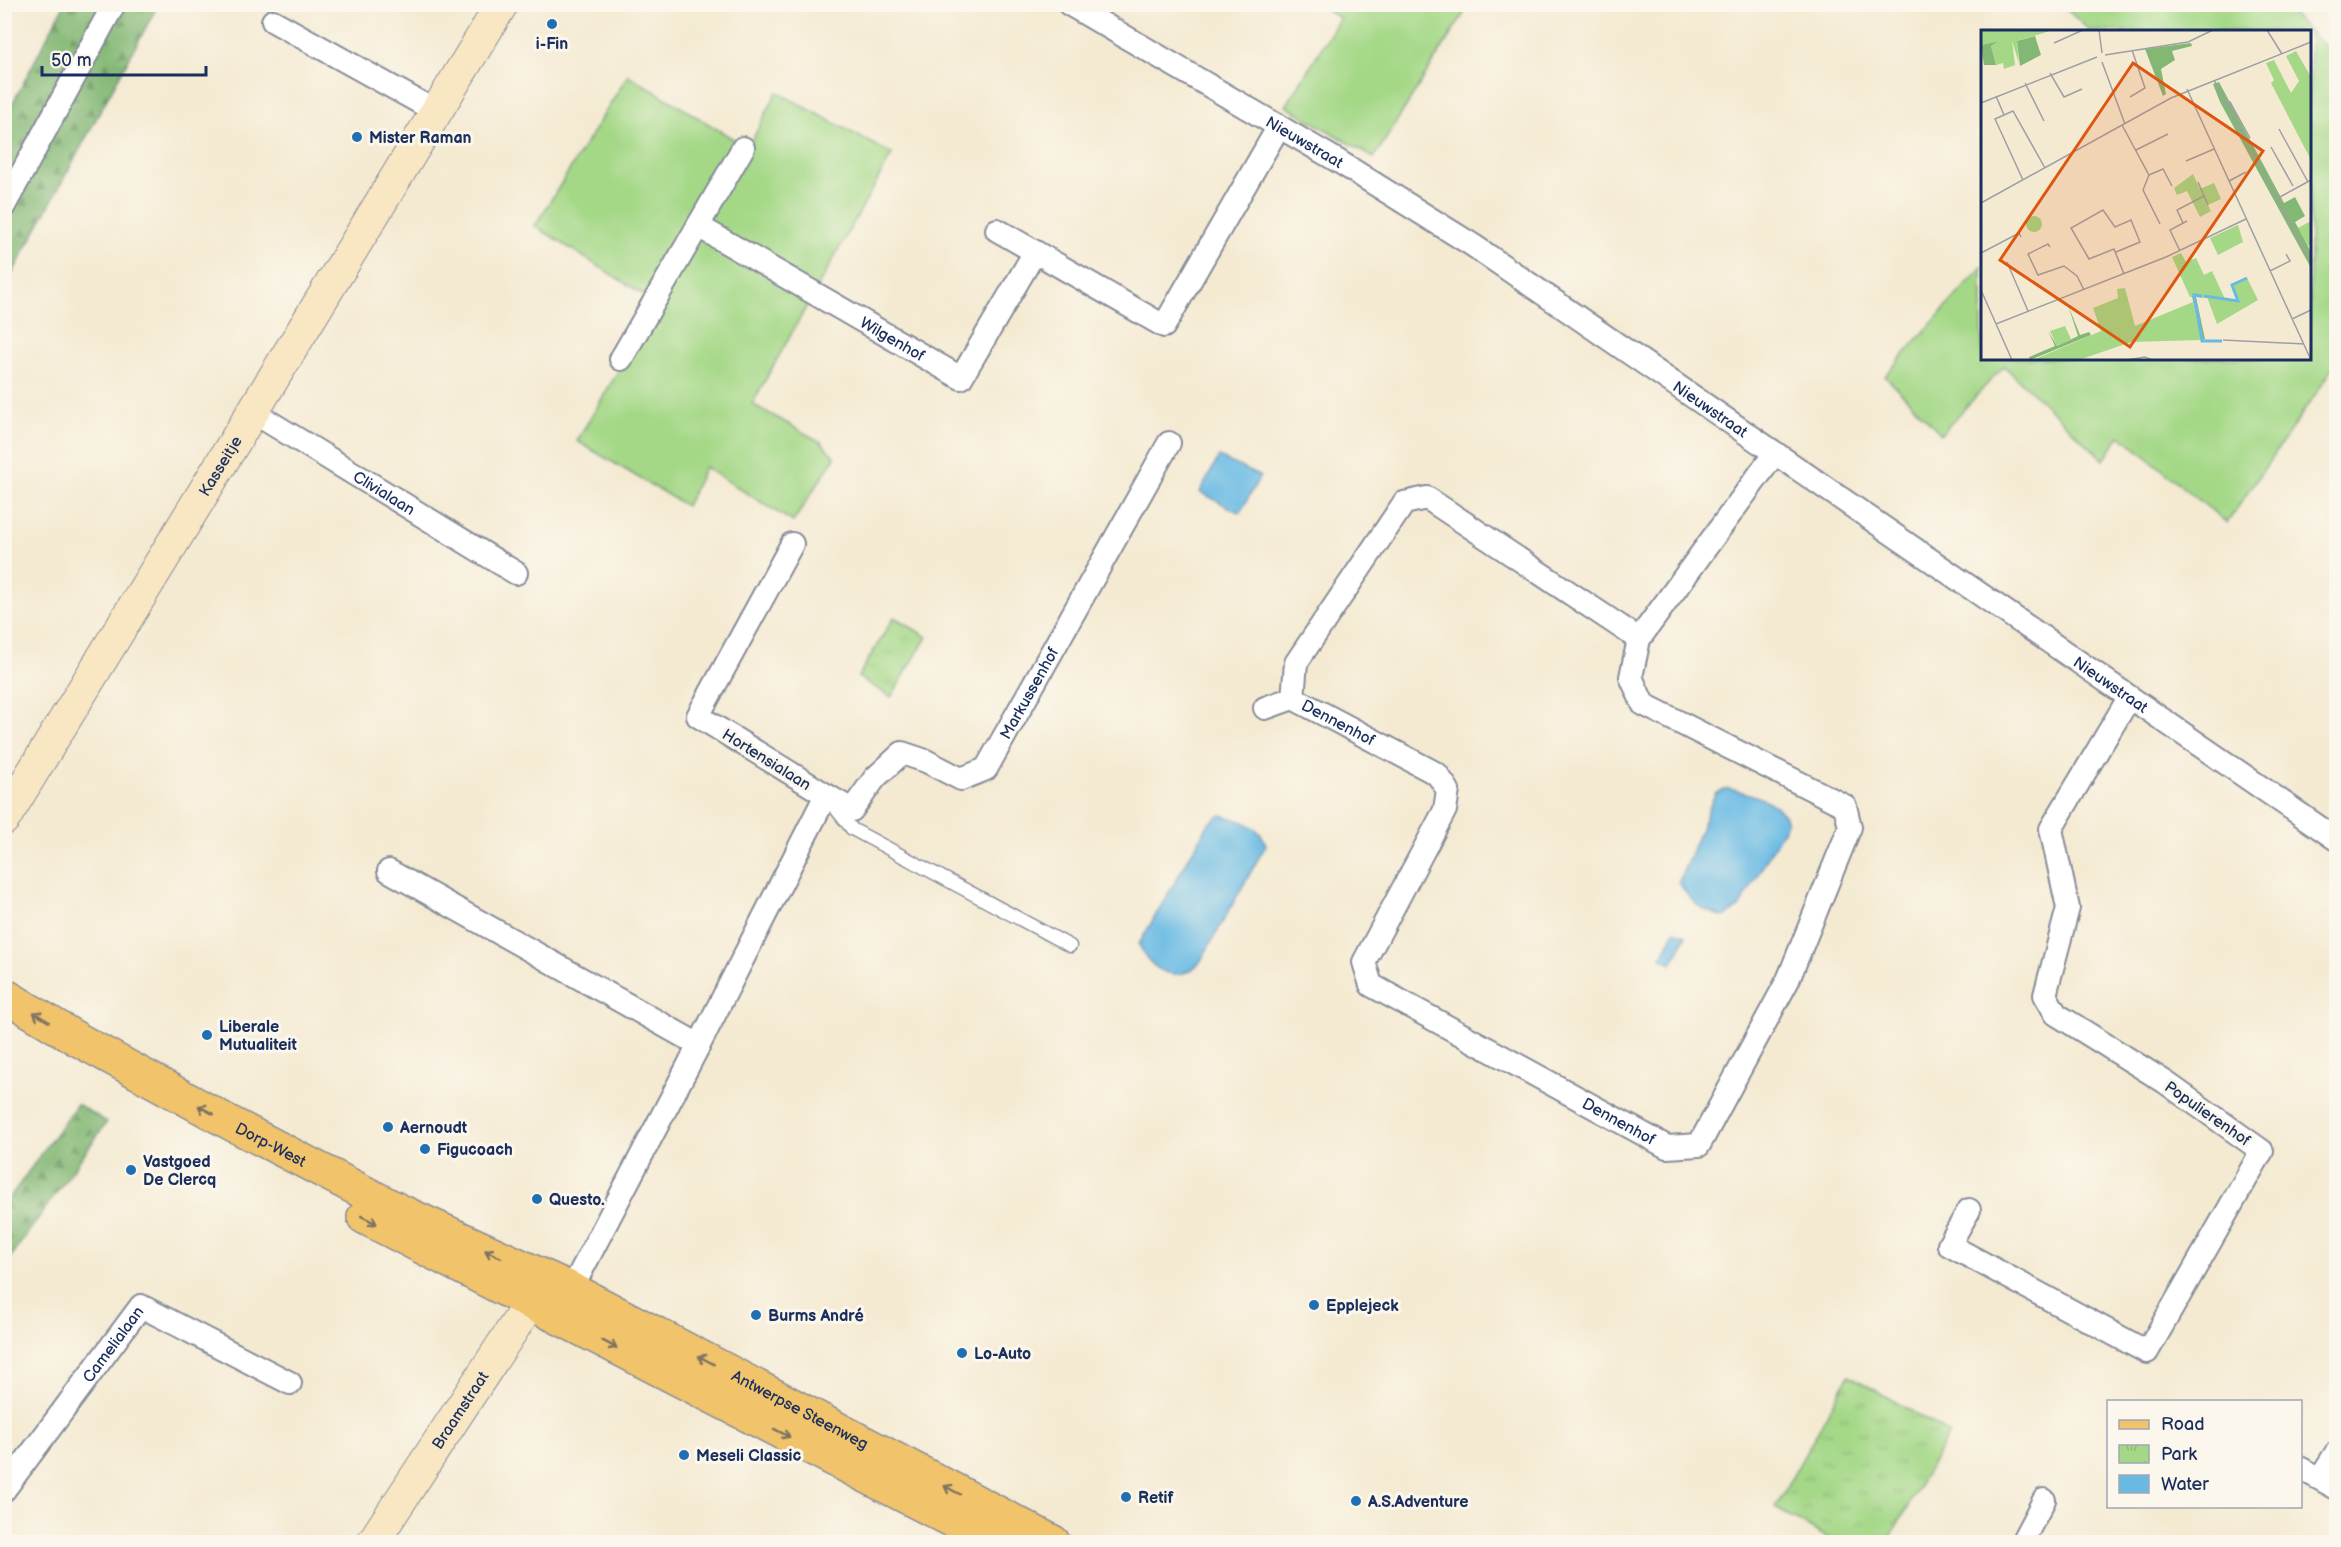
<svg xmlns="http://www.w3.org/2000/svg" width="2341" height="1547" font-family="'Balsamiq Sans',sans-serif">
	<defs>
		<pattern id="forest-firs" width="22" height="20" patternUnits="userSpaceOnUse" patternTransform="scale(1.5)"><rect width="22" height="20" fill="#83b874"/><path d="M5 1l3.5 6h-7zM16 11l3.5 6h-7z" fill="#6a9662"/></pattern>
		<pattern id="park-tufts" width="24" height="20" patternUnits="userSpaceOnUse" patternTransform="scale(1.5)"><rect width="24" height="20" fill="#a4d887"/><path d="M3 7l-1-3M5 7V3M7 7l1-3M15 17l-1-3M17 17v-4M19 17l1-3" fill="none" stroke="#8dba77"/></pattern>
	</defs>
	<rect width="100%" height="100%" fill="#fbf7ec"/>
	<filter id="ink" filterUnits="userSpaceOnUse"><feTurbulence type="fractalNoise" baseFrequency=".0167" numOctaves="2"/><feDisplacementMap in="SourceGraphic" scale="12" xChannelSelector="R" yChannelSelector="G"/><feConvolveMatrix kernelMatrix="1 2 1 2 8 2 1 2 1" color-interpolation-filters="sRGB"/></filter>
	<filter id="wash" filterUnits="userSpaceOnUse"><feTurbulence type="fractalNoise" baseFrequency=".008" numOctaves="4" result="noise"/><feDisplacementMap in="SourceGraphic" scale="24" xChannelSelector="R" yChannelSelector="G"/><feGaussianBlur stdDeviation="1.35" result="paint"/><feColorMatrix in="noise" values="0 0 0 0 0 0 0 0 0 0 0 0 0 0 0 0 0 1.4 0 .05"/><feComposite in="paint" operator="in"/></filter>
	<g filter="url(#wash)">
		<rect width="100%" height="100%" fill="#f4ead2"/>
		<path fill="#a4d887" stroke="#608472" stroke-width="1.5" d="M1319,5H1469L1374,158L1286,106L1340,18Z
			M2062,5H2283L2309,31H2090Z
			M2310,32L2336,57V364L2227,523L2120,435L2104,460L2004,366L1941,434L1885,376L1982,267V358H2310Z
			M628,75L748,148L777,92L892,154L752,404L821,442L835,457L793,522L705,467L686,506L577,441L658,304L535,226Z"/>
		<path fill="url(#forest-firs)" stroke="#4f7469" stroke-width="1.5" d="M64,5H158L5,287V118Z
			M77,1104L107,1122L5,1265V1204Z"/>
		<path fill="url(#park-tufts)" stroke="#608472" stroke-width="1.5" d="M894,617L927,637L891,697L858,677Z
			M1849,1375L1949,1433L1888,1542H1835L1775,1508Z"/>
		<path fill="#68bae3" stroke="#4274a0" stroke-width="1.5" d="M1219,457L1260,476L1240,513L1200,492Z
			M1727,789C1746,792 1783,801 1787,823L1739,908L1724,917C1702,911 1690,903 1679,882L1715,794Z
			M1221,815C1239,820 1261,825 1266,845L1200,962C1178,986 1149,971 1139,944L1209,823Z
			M1675,931L1686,936L1672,964L1661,958Z"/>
	</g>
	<g filter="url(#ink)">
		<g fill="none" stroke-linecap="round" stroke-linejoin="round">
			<g stroke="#888c98" stroke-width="15">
				<path id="lane" d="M833,805L852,829L1070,946"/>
			</g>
			<g stroke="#888c98" stroke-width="26">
				<g id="street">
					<path id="s1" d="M1069,4L1338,161L1474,246L2336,839"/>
					<path d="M273,21L437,112"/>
					<path d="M4,206L114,4"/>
					<path id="s2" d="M698,226L961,378L1035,252"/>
					<path d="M997,230L1164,326L1279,126"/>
					<path d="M621,359L743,148"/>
					<path id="s3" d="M253,412L516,573"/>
					<path id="s4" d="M1639,639L1427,498L1404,503L1296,663L1293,698L1437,774L1448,790L1445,810L1364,962L1371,985L1667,1147L1699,1145L1788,980L1850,827L1845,806L1643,704L1631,677L1639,639L1775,453"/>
					<path d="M1265,708L1293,698"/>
					<path id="s5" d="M826,795L852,810L875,778L902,753L926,761L961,779L986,769L1169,443"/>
					<path d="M389,871L699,1045"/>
					<path d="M1969,1210L1949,1245L2147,1352L2262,1151L2165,1082L2056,1014L2045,995L2068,908L2051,829L2129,698"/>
					<path d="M566,1300L699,1045L826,795L698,716L792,544"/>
					<path d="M2300,1468L2336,1488"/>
					<path d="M2320,1478L2336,1453"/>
					<path id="s6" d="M4,1490L141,1306L290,1383"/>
					<path d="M2022,1542L2044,1500"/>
				</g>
			</g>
			<g stroke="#888c98" stroke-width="34">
				<g id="secondary">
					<path id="s7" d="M4,819L502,4"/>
					<path id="s8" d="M373,1542L545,1280"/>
				</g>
			</g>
			<g stroke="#888c98" stroke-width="36">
				<g id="primary">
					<path id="s9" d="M4,995L77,1039L232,1124L400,1211L571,1289L1053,1542"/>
					<path d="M364,1217L994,1542"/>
				</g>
			</g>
			<use href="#lane" stroke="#fff" stroke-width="12"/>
			<use href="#street" stroke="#fff" stroke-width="22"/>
			<use href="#secondary" stroke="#f9e7c3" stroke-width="32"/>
			<use href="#primary" stroke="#f1c36a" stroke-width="33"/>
		</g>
		<defs><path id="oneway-shaft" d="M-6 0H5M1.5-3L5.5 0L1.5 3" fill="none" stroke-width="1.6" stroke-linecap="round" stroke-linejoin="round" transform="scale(1.5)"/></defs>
		<g stroke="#7b7263">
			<use href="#oneway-shaft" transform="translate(41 1017) rotate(-149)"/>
			<use href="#oneway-shaft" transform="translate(206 1110) rotate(-151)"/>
			<use href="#oneway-shaft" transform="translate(369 1220) rotate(27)"/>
			<use href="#oneway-shaft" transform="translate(493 1254) rotate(-155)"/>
			<use href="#oneway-shaft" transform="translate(609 1344) rotate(27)"/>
			<use href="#oneway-shaft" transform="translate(706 1360) rotate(-152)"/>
			<use href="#oneway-shaft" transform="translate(782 1433) rotate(27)"/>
			<use href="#oneway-shaft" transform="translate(952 1490) rotate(-152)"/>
		</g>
	</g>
	<g fill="#1f6fb2" stroke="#fbf7ec" stroke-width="2">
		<circle cx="552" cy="24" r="6"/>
		<circle cx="357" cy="137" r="6"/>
		<circle cx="207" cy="1035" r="6"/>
		<circle cx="388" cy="1127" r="6"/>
		<circle cx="425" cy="1149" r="6"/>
		<circle cx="131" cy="1170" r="6"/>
		<circle cx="537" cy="1199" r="6"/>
		<circle cx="1314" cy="1305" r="6"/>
		<circle cx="756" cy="1315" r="6"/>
		<circle cx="962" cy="1353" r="6"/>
		<circle cx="684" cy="1455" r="6"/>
		<circle cx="1126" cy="1497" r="6"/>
		<circle cx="1356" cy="1501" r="6"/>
	</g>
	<g text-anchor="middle" stroke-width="6" stroke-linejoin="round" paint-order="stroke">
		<g font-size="16" font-weight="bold" fill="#1b2f5e" stroke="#fbf7ec" text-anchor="start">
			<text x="552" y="49" text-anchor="middle">i-Fin</text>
			<text x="369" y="143">Mister Raman</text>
			<text x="219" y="1032">Liberale<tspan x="219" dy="18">Mutualiteit</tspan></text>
			<text x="400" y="1133">Aernoudt</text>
			<text x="437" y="1155">Figucoach</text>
			<text x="143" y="1167">Vastgoed<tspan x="143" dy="18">De Clercq</tspan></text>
			<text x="549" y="1205">Questo.</text>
			<text x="1326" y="1311">Epplejeck</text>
			<text x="768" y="1321">Burms André</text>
			<text x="974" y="1359">Lo-Auto</text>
			<text x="696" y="1461">Meseli Classic</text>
			<text x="1138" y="1503">Retif</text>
			<text x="1368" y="1507">A.S.Adventure</text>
		</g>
		<g font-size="16" fill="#1b2f5e" stroke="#fbf7ec">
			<text dy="6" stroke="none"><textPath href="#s1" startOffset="273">Nieuwstraat</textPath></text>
			<text dy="6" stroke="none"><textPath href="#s2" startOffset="225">Wilgenhof</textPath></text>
			<text dy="6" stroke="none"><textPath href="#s1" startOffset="759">Nieuwstraat</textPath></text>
			<text dy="6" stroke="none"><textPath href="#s7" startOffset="414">Kasseitje</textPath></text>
			<text dy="6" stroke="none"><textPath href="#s3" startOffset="154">Clivialaan</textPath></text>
			<text dy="6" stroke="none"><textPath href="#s1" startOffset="1245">Nieuwstraat</textPath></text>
			<text dy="6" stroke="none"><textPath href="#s5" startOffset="285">Markussenhof</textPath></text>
			<text dy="6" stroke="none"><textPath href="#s4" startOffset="558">Dennenhof</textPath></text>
			<text transform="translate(767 759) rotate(32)" y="6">Hortensialaan</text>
			<text transform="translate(2208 1113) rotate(35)" y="6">Populierenhof</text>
			<text dy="6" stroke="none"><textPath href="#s4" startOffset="1188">Dennenhof</textPath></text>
			<text dy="6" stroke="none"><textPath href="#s9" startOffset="306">Dorp-West</textPath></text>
			<text dy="6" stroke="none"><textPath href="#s6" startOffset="182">Camelialaan</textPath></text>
			<text dy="6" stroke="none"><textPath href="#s9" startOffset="898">Antwerpse Steenweg</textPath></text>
			<text dy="6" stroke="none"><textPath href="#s8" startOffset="158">Braamstraat</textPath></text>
		</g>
	</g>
	<g transform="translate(1981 30)">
		<rect width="330" height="330" fill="#f4ead2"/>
		<path d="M0,0H72L36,11L38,33L31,11L34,35L23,39L22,33L15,35L10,16L18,11L0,15ZM315,21L330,47V130L290,53L293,50L285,33L293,30L310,63L318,51L305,26ZM212,144L219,159L233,153L240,169L227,175L230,181L219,187L206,161L196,165L193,158ZM330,191V214L327,216L317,198ZM257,195L262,212L237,225L229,208ZM200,223L205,232L215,228L223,245L231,241L244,269L230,267L257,270L251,256L266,248L277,270L236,294L226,267H209L191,227ZM144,258L154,296L212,272L220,310L150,312L98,330H52L120,301L112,278L137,268L136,259ZM84,296L90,309L76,316L69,301Z" fill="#a4d887"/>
		<path d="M54,6L60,25L39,36L36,11ZM18,11L10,16L15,35H3L0,15ZM210,13L211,16L191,21L194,30L180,39L185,64L182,66L164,19ZM238,52L303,173L314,167L324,186L314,192L330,222V238L239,72L232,54ZM211,266L254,270L215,267L224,309L220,310ZM87,275L99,305L108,302L110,305L49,330L48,327L74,316L67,301L76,316L97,306Z" fill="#83b874"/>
		<path d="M45 194a8 8 0 1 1 16 0a8 8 0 1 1-16 0Z" fill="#a4d887"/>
		<path fill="none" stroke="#68bae3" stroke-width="3" d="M221,266L213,265L221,311H241M223,266L257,271L251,255L266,248"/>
		<path fill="none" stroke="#9d9fa4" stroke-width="1.5" d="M118,0L121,23M286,0L301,24M73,13L102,0M124,25L207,12L232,0M121,32L144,94M69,43L83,67L101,59M233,50L330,232M44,53L63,91M206,59L330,330M15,66L23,85M149,67L164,58L151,20M245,71L249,72L269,108M0,73L116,27M141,95L168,145L182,139L191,156M298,99L327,152M290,117L312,156M155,120L187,104M205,131L233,119M168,145L162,160L179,194M42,150L14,89L32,81L64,138M248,151L265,142M217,152L227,175M297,168L330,150M0,173L190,68L330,12M202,193L196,180L223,166M69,217L67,214L47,224L57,245L83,236L96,246L103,260M199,221L189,200L206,191M135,222L159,212L150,190L134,197L122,180L90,198L108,229L133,219L143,244M0,223L38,203L40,207M26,232L47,281M289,241L309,231L305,224M0,260L31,330M311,289L330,280M15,294L185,227L265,189M242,310L323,314M146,330L164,327L171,330"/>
		<path fill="#de5710" fill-opacity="0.15" stroke="#de5710" stroke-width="3" d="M152,33L282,121L149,317L19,230Z"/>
		<rect width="330" height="330" fill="none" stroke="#1b2f5e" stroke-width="3"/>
	</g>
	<rect width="2341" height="1547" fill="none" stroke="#fbf7ec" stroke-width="24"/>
	<rect x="2107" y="1400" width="195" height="108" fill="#fbf7ec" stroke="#a1a7b3" stroke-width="1.5"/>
	<rect x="2119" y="1420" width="30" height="9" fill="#f1c36a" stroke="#a1a7b3" stroke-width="1.5"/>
	<text x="2161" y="1430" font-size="18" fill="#1b2f5e">Road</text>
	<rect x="2119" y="1445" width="30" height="18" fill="url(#park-tufts)" stroke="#a1a7b3" stroke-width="1.5"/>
	<text x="2161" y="1460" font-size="18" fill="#1b2f5e">Park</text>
	<rect x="2119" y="1475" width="30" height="18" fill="#68bae3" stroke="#a1a7b3" stroke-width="1.5"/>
	<text x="2161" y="1490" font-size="18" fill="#1b2f5e">Water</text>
	<path d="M42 66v9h164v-9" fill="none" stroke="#1b2f5e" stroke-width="3"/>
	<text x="51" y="66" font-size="18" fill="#1b2f5e" stroke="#fbf7ec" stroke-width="4.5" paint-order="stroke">50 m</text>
</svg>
